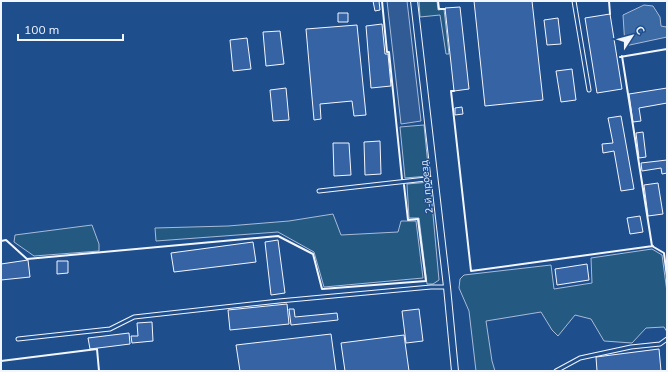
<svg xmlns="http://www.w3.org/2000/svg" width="668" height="372" font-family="Mulish,sans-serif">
	<rect width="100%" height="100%" fill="#1f4e8c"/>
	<path fill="#245a82" stroke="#a8bbd7" d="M419,1H437L438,10L444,9L449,54H446L440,15L420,17Z
		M424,125L429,176L405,178L400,127Z
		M430,182L439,280L433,284H427L419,218H409L407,184Z
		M333,214L341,235L398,232L401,221H416L423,278L324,287L314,252L278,232L156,241L155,228L228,226L289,221Z
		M92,225L99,244V251L34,256L14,242L15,235Z
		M652,249L662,255L667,292V332L664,327L646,328L632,343L604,341L591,319L575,315L558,336L552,330L541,312L486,321L492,361L495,371H476L469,311L459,288L460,279L464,275L551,265L554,289L592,283L591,258Z"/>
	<path fill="#305b95" stroke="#a8bbd7" d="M387,1H407L421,121L401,124Z"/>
	<path fill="#3b69a3" stroke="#a8bbd7" d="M644,5L653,6L660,17L661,26L666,27L667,24V37L625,46L623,15Z"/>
	<path fill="#3563a3" stroke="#f2f6ff" d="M373,1H379L380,10L375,11Z
		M474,1H532L543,100L485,106Z
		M460,7L469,89L454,91L445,8Z
		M338,13H348V22H338Z
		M610,14L622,89L597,93L585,18Z
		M558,18L561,44L547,45L544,20Z
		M382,24L385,54H388L391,86L371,88L366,26Z
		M357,25L366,115L354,116L352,101L320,104L321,119L314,120L306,29Z
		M280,31L284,64L266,66L263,32Z
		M247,38L251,69L233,71L230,40Z
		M572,69L576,100L561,102L556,71Z
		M286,88L289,120L273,121L270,90Z
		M667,88V103L639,108L641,121L633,122L629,94Z
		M462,107L463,114L455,115V108Z
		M621,116L634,189L621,191L614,151L603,153L602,144L613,143L608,118Z
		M643,132L646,157L639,158L636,133Z
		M380,141L381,174L365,175L364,142Z
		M333,143H349L351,175L334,176Z
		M667,160V173L662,174L661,168L642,171L641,163Z
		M658,183L663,214L648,216L644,185Z
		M640,216L643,232L630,234L627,218Z
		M278,240L285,293L271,295L265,242Z
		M253,242L256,262L174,272L171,253Z
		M28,260L30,277L1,280V264Z
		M57,261H68V273L57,274Z
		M587,264L589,280L557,285L555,269Z
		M287,304L289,324L230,330L228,310Z
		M289,309H294L295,317L337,313L338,320L291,325Z
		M419,309L423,341L406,343L402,311Z
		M152,322L153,341L132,343L131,336H138L137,323Z
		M129,333L130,344L90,349L88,338Z
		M331,334L336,371H240L236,345Z
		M404,335L409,371H345L341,343Z
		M659,349L661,371H597L596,357Z"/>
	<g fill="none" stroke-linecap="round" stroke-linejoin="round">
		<g stroke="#f2f6ff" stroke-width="5">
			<path id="lane" d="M574,1L589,90
				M319,191L435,178
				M18,339L110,329L134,317L279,301L431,287H447
				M556,371L580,358L631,347L660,344L667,339"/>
		</g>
		<g stroke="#f2f6ff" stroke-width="8">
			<path id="street" d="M414,1L447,287L455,371"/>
		</g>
		<use href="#lane" stroke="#1f4e8c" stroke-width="3"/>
		<use href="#street" stroke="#1f4e8c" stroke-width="6"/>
		<path stroke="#f2f6ff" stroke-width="2" d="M382,1L387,52H389L402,179
			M438,1L439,9H445
			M609,1L610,14
			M622,56L652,246L664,253L667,277
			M620,57L667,49
			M454,91H451L471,271L653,246
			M1,241L6,240L27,259L278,236L313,254L322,289L426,281L418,219L408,220L404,185
			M1,361L97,349L99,371"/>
	</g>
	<g text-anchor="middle" stroke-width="3" stroke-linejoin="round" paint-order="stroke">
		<g font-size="10" fill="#f2f6ff" stroke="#1f4e8c">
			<text transform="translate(426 187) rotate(-96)" y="4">2-й проезд</text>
		</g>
	</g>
	<rect width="668" height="372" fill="none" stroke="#f2f6ff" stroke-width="4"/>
	<g transform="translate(632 36) rotate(54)" stroke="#1f4e8c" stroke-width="3" paint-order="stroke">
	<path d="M0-3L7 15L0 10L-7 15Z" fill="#f2f6ff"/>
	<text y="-6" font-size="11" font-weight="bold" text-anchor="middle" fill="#f2f6ff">С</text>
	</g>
	<path d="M18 34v6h105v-6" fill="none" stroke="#f2f6ff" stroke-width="2"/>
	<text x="24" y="34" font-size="12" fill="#f2f6ff" stroke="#1f4e8c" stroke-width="3" paint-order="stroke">100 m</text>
</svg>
